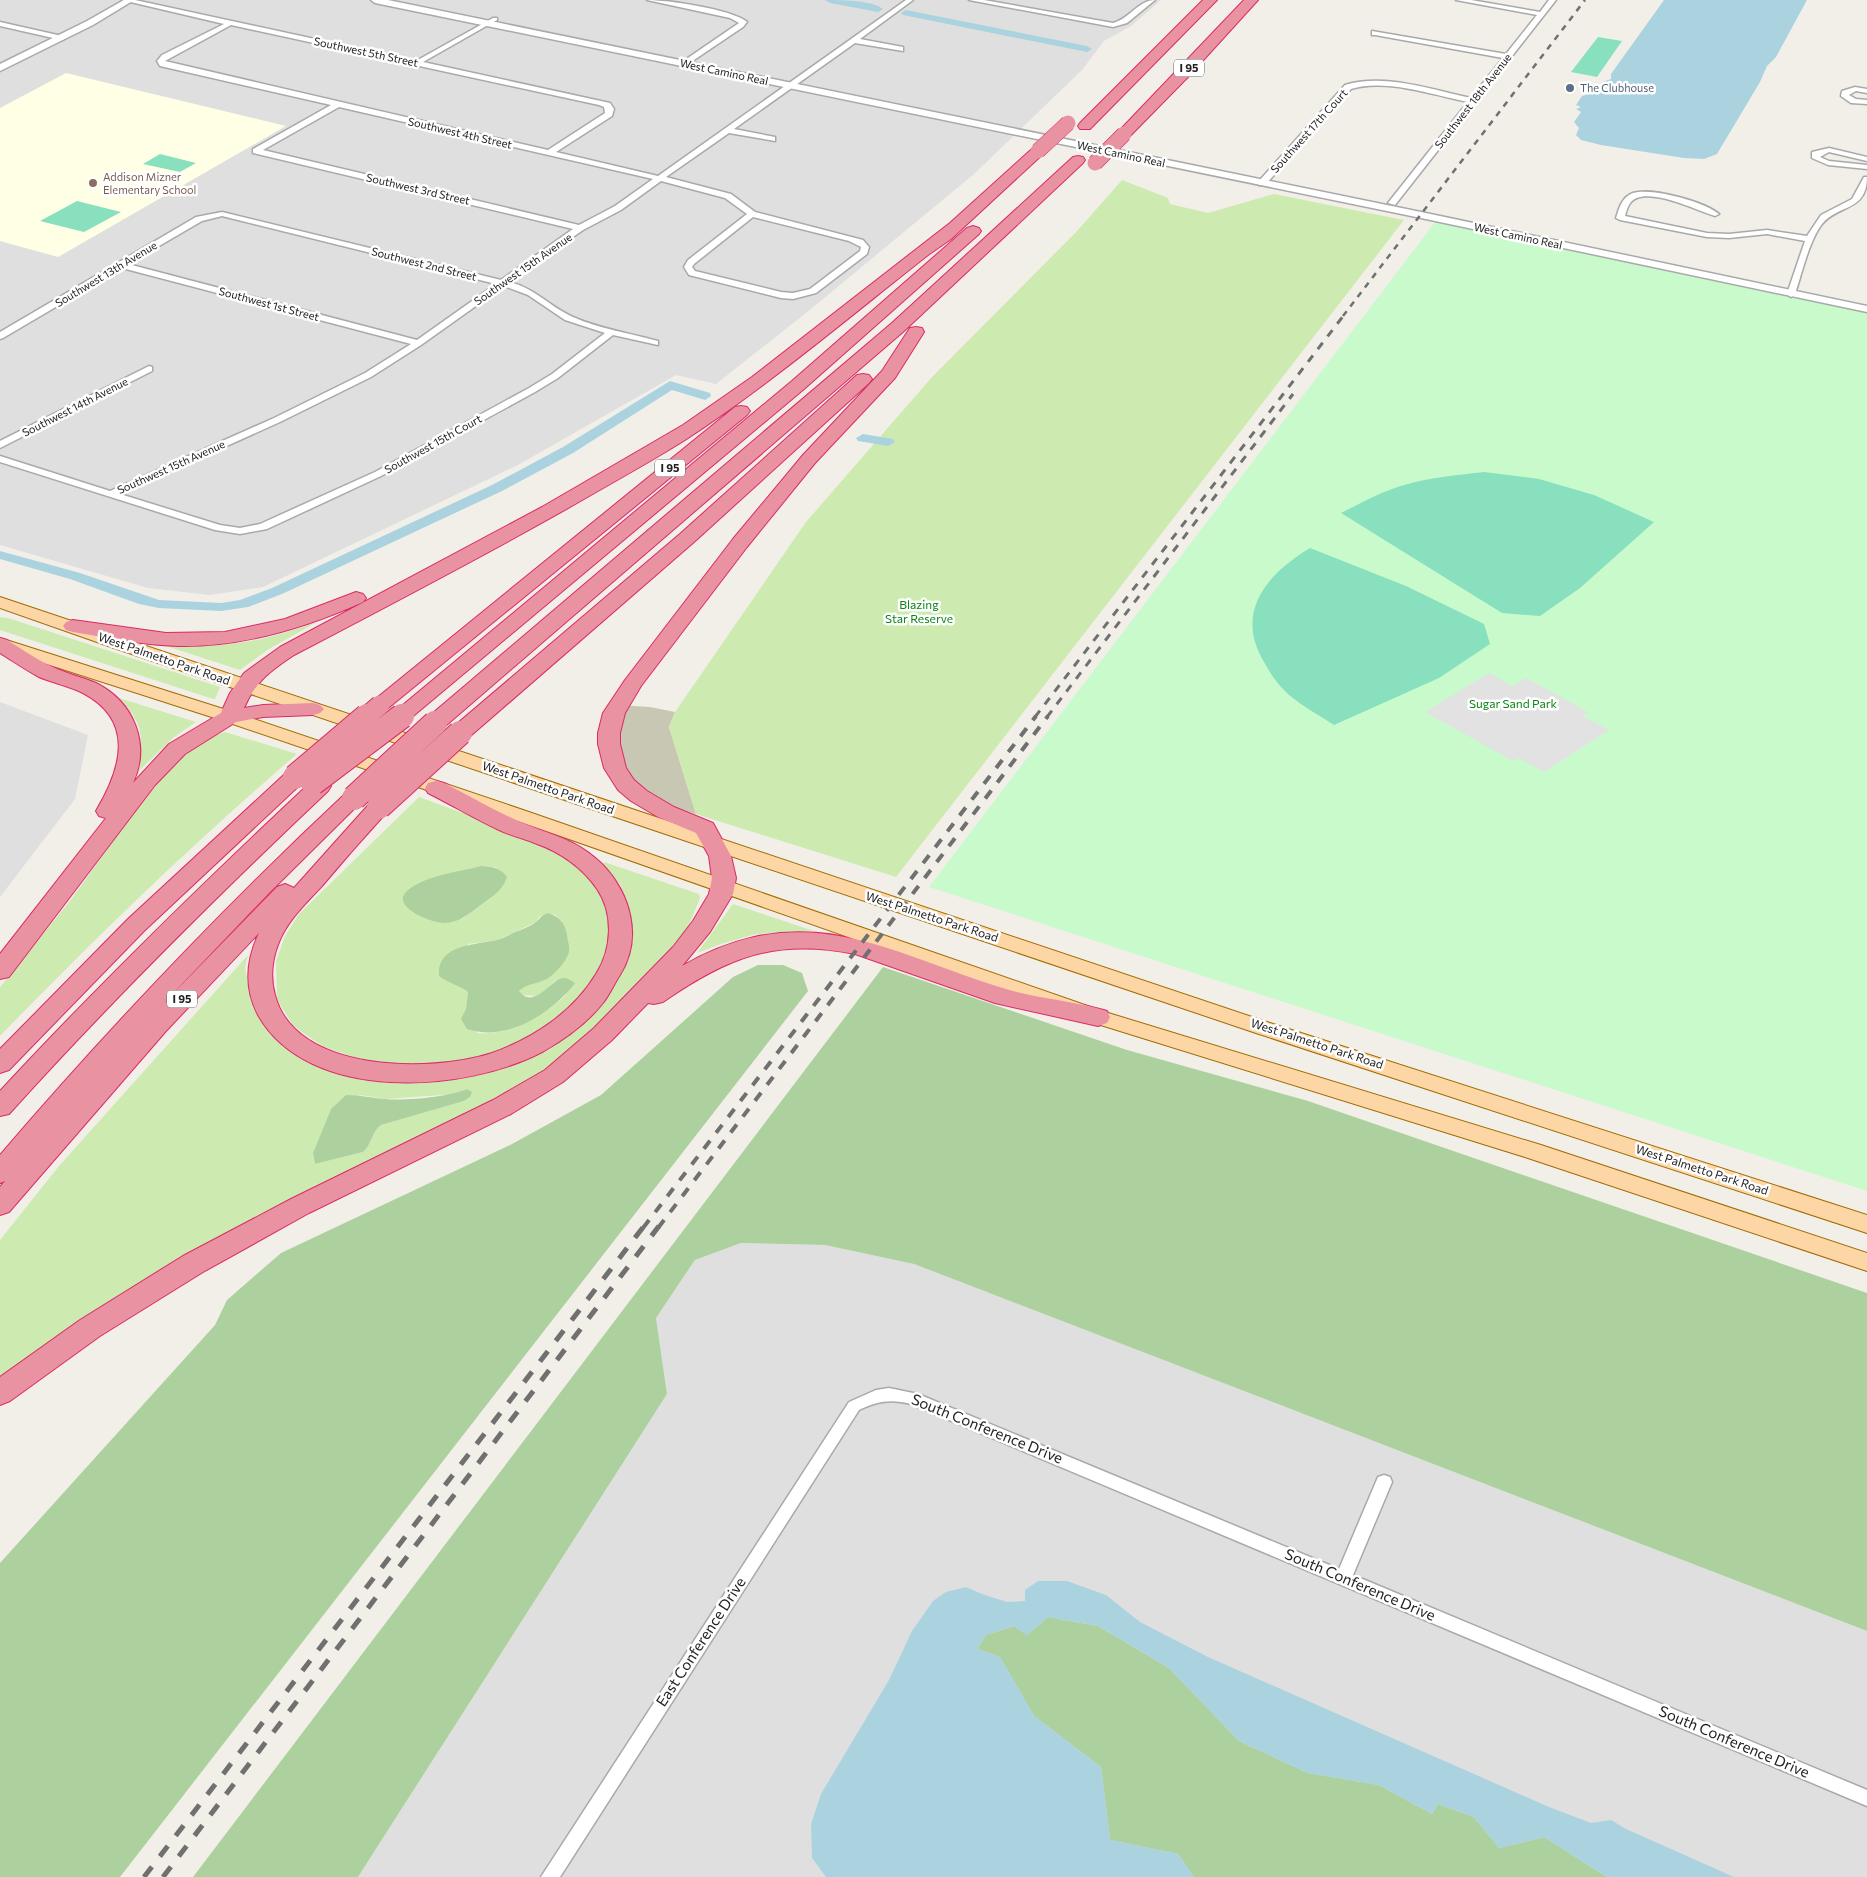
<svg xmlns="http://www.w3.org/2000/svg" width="1867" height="1877" font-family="Commissioner,sans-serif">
	<rect width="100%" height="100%" fill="#f2efe9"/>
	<path fill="#e0dfdf" d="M0,0H1161L1131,26L1104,41L1082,70L974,174L811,309L716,384L676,375L518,465L263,587L210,595L148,588L0,545Z
		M0,702L88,735L75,799L0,897Z
		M741,1243L825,1245L914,1264L1867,1631V1877H358L667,1394L656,1318L695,1260Z"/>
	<path fill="#ffffe5" d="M66,73L286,126L58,257L0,241V108Z"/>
	<path fill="#c7c7b4" d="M618,705L650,707L675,712L669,727L696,814L639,796L612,758Z"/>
	<path fill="#cdebb0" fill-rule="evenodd" d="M1122,180L1168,198L1170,204L1208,213L1274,194L1404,220L896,877L696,814L669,727L675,712L806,522L932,377L1078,230Z
		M0,617L8,618L220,687L215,699H213L0,630Z
		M317,622L269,649L240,670L163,645C199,646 238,646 273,636C288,632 302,627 317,622Z
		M119,698L196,722L173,738L138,772C143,737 145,725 119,698Z
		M225,732L297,754C193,843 95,938 0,1036V987L70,901L124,826L161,779L187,752L214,736Z
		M419,797L529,837L565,855L588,874L612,911L608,954L587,993L542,1030L496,1052L469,1060L417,1066L360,1059L324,1047L306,1035L293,1025L277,1000L276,961L285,936L299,914ZM481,866L495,867L502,871L491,898L462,919L410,889L425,881ZM548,913L555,915L562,921L548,978L523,987L519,991L521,995L538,996L556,980L566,995C542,1017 511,1036 477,1033L466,1009L468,992L459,985L468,944L498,940L536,922L539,917Z
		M604,862L699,894L700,898L688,928L676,942L593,1031L533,1080L0,1381V1240L59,1166L248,955L245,968L252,1003L263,1022L279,1038L375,1079L534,1053L629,949L632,923L628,903L620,884L603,865ZM467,1089L470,1097L464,1101L381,1125C371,1132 372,1145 363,1152L315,1164L313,1153L331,1109L360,1095L386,1099L455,1094Z
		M733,904L814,931L756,934L721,944L697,953Z"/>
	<path fill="#add19e" d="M481,866C493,867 500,867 507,877C503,890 492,897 481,905C470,913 459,923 444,923C431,923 388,906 408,890C427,875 458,872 481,866Z
		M548,913C560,917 565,923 567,935C567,940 570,946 569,951C568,960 555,974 547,979C538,984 527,983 519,991C534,1011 551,978 564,978C568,978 572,981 575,983L572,987C547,1016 506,1042 467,1029L461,1019L466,1009L468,992C459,985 448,983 439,976C436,944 476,945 497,940C503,938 510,935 515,932C521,930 531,926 536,922C541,918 541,915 548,913Z
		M758,965H783L802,973L808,991L120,1877H0V1563L215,1325L227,1300L281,1253L512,1144L601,1095L733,977Z
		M883,967L1127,1050L1308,1101L1867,1293V1631L914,1264L825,1245L741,1243L695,1260L656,1318L667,1394L358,1877H193Z
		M467,1089L472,1092L470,1097L464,1101L381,1125C371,1132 372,1145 363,1152L315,1164L313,1153L331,1109L346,1095C360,1095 372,1098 385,1099C407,1101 448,1097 467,1089Z
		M1048,1617L1098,1626L1169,1668L1239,1741L1308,1773L1379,1785L1432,1814L1438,1804L1474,1817L1499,1848L1544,1837L1607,1877H1194L1178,1854L1110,1840L1101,1767L1034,1716L1000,1657L977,1649L986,1635L1014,1626L1027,1635Z"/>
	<path fill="#c8facc" d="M1436,221L1867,311V1191L929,887Z"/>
	<path fill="#88e0be" d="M1598,37L1622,41L1597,77L1571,72Z
		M160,154L196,163L180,172L143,164Z
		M77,201L121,212L84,232L40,221Z
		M1484,472L1539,479L1594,495L1654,522L1580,588L1540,616L1502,613L1341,513C1363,502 1384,490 1408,484C1433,477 1459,475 1484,472Z
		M1310,548L1406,586L1484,624L1490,644L1439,678L1334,725C1321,716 1305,708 1293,698C1281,689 1271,675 1264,662C1234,612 1267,574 1310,548Z"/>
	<path fill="#e2e2e2" d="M1489,673L1513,686L1526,678L1588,712L1583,716L1609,730L1544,772L1519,758L1513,761L1425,712Z"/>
	<path fill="#aad3df" d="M1664,0H1807L1776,57L1767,66L1760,82L1717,154L1704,159L1684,158L1601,145L1581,140L1576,135L1579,128L1574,122L1581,112L1576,109L1581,107L1576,105L1582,96L1595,92L1602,82L1611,79V74Z
		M1038,1581H1067L1106,1595L1140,1622L1208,1657L1549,1807L1591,1823L1611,1820L1626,1829L1734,1877H1607L1544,1837L1499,1848L1474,1817L1438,1804L1432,1814L1379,1785L1308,1773L1239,1741L1169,1668L1098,1626L1048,1617L1027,1635L1014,1626L986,1635L977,1649L1000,1657L1034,1716L1101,1767L1110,1840L1178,1854L1194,1877H826L812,1858L811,1824L821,1794L889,1680L912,1631L933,1601L946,1592L966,1587L982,1594L1007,1602L1025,1601V1590Z"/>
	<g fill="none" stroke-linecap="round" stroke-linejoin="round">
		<path fill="#aad3df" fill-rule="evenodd" d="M825,0C840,0 872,0 883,9L878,12L830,3Z
			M906,10L1087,46L1092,49L1087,52L903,15L901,13Z
			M670,381L710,393L711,396L705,400L672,390L573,453L502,491L282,594L248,607L221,611L159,608L139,604L70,579L0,559V551L80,573L159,600L221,603L240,600L272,588L492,485L563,447Z
			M863,434L893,439L895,442L888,446L858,441L856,438Z"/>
		<g stroke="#a9a9a9" stroke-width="3">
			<path id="minor" d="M122,0H135L416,61L493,18H497V20L423,62L610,103L614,109L612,116L556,152L658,176L906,0H913L860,39L903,47V51L855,43L734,129L775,137V141L729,133L666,177L731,194L755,212L863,240L869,247L867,254L816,293L793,299L781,298L689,275L684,267L688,260L747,214L725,198L661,181L621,210L583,230L509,282C535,288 550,307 573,317C600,329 629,333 658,341V345L613,335L558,378L535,392L381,476L267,529L240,534L215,530L0,462V456L110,491L274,418L365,373L411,344L122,268L3,338L0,339V332L196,217L222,212L501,280L573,229L253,153V149L331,105L160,66L157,61L162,55L224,24ZM231,25L599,105L604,107L605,113L548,150L165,61ZM339,107L653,179L615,206L579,225L263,150ZM222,216L496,284L417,340L128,264L202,221ZM753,217L849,241L861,247L860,251L810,289L793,293L781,292L695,271L692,267L694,264ZM504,286L528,295L565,320L605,333L552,374L529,388L375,472L260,524L240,528L220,525L120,494L280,422L371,377L421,345Z
				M647,0C667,0 732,9 747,22L743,27L685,66H682V62L739,23L730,18Z
				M969,0H984L1113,23C1129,19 1139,0 1155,0L1127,23L1113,27Z
				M1456,0H1471L1540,12L1549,0H1556L1395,205L1388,203L1468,102C1434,95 1384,78 1351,89L1265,185H1259V181L1345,85C1385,73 1432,90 1471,98L1503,58L1375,35H1372V31L1506,54L1537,15Z
				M0,22L62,36L66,38L62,40L0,26Z
				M1855,87L1867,89V93L1856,91L1849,95L1856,99L1867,100V104L1851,103L1841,96L1842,91Z
				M1829,148L1867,157V161L1829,152L1820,157L1829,161L1867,165V169L1828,165L1812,158V152Z
				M1864,177H1867C1867,212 1838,204 1822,224C1809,241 1802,273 1795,294L1791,297L1787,294L1805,241L1767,234L1729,238L1707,237L1620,220L1616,218C1619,208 1622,197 1633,193C1652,187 1705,202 1719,214L1715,216C1697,211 1647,185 1631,202C1628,205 1626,212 1625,216L1707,233L1729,234L1767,230L1807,236L1821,215L1852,199Z
				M149,366L152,367V371L0,448V441Z
				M889,1388L918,1394L1339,1569L1378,1477L1384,1475L1390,1477L1392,1482L1353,1575L1867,1790V1806L911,1404C891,1399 877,1401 859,1410L560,1877H541L849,1402L876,1390Z"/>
		</g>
		<g stroke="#a9a9a9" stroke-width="3">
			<path id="tertiary" d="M124,0H134L93,25L0,71V64L87,21Z
				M371,0H388L1421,212L1867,306V312L1421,218L375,3Z"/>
		</g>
		<g stroke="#a06b00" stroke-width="2">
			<path id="primary" d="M0,597L1270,1023L1867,1215V1233L1256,1033L114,648L0,608Z
				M0,638L236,713L526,811L1105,1012L1541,1145L1867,1253V1271L1525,1157L1091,1022L512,819L224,721L0,649Z"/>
		</g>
		<g stroke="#dc2a67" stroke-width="2">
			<path id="motorway" d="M1203,0H1217L1090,129H1080L1078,126L1080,123Z
				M1244,0H1258L1187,78L1129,137H1119L1117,134L1119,131Z
				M1038,147L1043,148L1045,151L1043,154L951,239L928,255C848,318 770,384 685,440C650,462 613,482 577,503C484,556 389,605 294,655C270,671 256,681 244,708L263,705L313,703L320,705L324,709L320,713L313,715L263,717L236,722L185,754L155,785L9,977L0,979V954L106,818L99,816L96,811C121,769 136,721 83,693C69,686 53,683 39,677C26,670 13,661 0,653V638L7,640C22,649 37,660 53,667C67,674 82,677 96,683C134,702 151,744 133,783L169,744L221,713L230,693L244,673L280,647L542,507L683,425L752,377L950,223L1033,148Z
				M1078,156L1083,157L1085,160L1083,163L904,331L443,728L435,729L427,728L424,723L427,718L892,323L1073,157Z
				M973,226L979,228L981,231L979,234L804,389L412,717L405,719L398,717L394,713L398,709L792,381L967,228Z
				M916,327L922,328L924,332L895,378L815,463L747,547L641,686L625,713L620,733V744L626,768L634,780L647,791L674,807L713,823L731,856L736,878L733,894L710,932L682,966C806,895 886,952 1006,989C1039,999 1074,1001 1107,1011L1110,1017L1107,1023L1098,1026L995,1003L855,954C775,938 728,957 663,1002L654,1004L648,1003L612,1040L563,1082L511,1114L309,1213L203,1272L100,1336L10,1401L0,1405V1377L80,1320L183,1256L291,1199L493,1100L545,1070L594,1028L673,947L693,921L709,894L712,878L709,856L696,833L658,817L631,801L618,790L604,768L598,744V733L603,713L625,680L733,539L803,455L882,371L910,328Z
				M863,374L869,375L872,379L869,383L694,542L468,738L460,739L452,738L449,733L452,728L680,534L857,375Z
				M741,406L747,407L750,411L747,415L387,709L380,711L373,709L369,705L373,701L735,407Z
				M356,592L363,594L366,598L363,602C305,628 243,647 179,646C143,645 108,638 73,632L66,630L63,626L66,622L73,620L166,633L225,632L285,619Z
				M295,770L303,772L306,777L303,782L144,931L9,1070L0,1073V1049L128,919L287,772Z
				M320,779L328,781L331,786L328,791C218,895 111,1001 9,1114L0,1116V1091C100,983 205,881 312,781Z
				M436,781L444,783C468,795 491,809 516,820C549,835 574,837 602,864C631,894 643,938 620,975C614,984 610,994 603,1003C588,1022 565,1039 544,1051C466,1093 308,1104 258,1015C244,988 246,960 259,933L166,1031L9,1212L0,1215V1187L5,1181L0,1183V1155C109,1028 224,907 346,793L354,791L362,793L365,798L269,893L158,1009L277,887L285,884L294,888L371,802L379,800L387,802L390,807L387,812C365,836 343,861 322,886C306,903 288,920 279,942C272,959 270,977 275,995C295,1073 431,1073 492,1053C534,1038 573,1012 596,974C612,949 614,914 597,889C583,868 560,852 537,844C525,839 512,836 499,830C475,819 452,805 428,793L425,788L428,783Z"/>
		</g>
		<use href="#minor" fill="#fff" fill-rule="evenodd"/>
		<use href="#tertiary" fill="#fff" fill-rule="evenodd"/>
		<use href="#primary" fill="#fcd6a4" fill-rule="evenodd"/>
		<use href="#motorway" fill="#e892a2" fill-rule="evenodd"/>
		<path stroke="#707070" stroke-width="2.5" stroke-dasharray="6 6" stroke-linecap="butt" d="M1343,316L1585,0"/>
		<path stroke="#707070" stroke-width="3" stroke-dasharray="8 8" stroke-linecap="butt" d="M1035,717L1344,315
			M1047,717L1293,394"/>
		<path stroke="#707070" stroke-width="4" stroke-dasharray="10 10" stroke-linecap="butt" d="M643,1228L1036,716
			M658,1228L1048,716"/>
		<path stroke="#707070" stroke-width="5" stroke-dasharray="13 13" stroke-linecap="butt" d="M144,1877L644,1226
			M163,1877L659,1226"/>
		<g stroke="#dc2a67" stroke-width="16" stroke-linecap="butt">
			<path id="motorway-bridge-far2" d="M1038,151L1068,123
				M1095,163L1124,134"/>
		</g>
		<g stroke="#dc2a67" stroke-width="21" stroke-linecap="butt">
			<path id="motorway-bridge-far1" d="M366,717L380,705
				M400,717L405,713"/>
		</g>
		<g stroke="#dc2a67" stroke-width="26" stroke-linecap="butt">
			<path id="motorway-bridge" d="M295,777L367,716
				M313,783L402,716
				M354,798L435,723
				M379,807L460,733"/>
		</g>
		<use href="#motorway-bridge-far2" stroke="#e892a2" stroke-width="15"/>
		<use href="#motorway-bridge-far1" stroke="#e892a2" stroke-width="19"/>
		<use href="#motorway-bridge" stroke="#e892a2" stroke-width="24"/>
	</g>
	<circle fill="#5c6f8a" stroke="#fff" stroke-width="2" cx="1570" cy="88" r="5"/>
	<circle fill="#8d6e63" stroke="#fff" stroke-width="2" cx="93" cy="183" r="5"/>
	<g text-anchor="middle" stroke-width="5" stroke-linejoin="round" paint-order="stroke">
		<g font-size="11" fill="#222" stroke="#fff">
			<text transform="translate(366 52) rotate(12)" y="4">Southwest 5th Street</text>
			<text transform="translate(724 72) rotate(12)" y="4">West Camino Real</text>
			<text transform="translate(1473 101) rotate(-52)" y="4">Southwest 18th Avenue</text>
			<text transform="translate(1309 131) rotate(-48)" y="4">Southwest 17th Court</text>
			<text transform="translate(460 133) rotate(13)" y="4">Southwest 4th Street</text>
			<text transform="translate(1121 154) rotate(12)" y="4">West Camino Real</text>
			<text transform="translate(418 189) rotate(13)" y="4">Southwest 3rd Street</text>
			<text transform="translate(1518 236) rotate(12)" y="4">West Camino Real</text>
			<text transform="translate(424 264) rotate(14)" y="4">Southwest 2nd Street</text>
			<text transform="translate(523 269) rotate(-35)" y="4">Southwest 15th Avenue</text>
			<text transform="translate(106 274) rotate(-31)" y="4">Southwest 13th Avenue</text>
			<text transform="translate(269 304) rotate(15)" y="4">Southwest 1st Street</text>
			<text transform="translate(75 407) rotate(-27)" y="4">Southwest 14th Avenue</text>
			<text transform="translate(433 444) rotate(-29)" y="4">Southwest 15th Court</text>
			<text transform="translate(171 467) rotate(-24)" y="4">Southwest 15th Avenue</text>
		</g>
		<g fill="#fff" stroke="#646464" stroke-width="1">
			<rect x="1174" y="59.5" width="30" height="17" rx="4"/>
			<rect x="655" y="459.5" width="30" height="17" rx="4"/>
			<rect x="167" y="990.5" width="30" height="17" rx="4"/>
		</g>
		<g font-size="11" font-weight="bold" fill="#222">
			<text x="1189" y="72">I 95</text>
			<text x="670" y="472">I 95</text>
			<text x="182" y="1003">I 95</text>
		</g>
		<g font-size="11" fill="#4e5e75" stroke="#fff" text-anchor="start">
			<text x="1580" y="92">The Clubhouse</text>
		</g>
		<g font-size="11" fill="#785e54" stroke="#fff" text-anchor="start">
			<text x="103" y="181">Addison Mizner<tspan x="103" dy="13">Elementary School</tspan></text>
		</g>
		<g font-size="12" fill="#0c8416" stroke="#fff">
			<text x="919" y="609">Blazing<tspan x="919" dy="14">Star Reserve</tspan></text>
			<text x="1513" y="708">Sugar Sand Park</text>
		</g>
		<g font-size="12" fill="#222" stroke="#fff">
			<text transform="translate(164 659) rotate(19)" y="4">West Palmetto Park Road</text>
			<text transform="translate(548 788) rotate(19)" y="4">West Palmetto Park Road</text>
			<text transform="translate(932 917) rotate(18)" y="4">West Palmetto Park Road</text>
			<text transform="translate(1317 1044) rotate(18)" y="4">West Palmetto Park Road</text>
			<text transform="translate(1702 1170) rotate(18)" y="4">West Palmetto Park Road</text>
		</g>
		<g font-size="15" fill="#222" stroke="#fff">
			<text transform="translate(987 1429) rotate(22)" y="5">South Conference Drive</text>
			<text transform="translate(1360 1585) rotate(23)" y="5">South Conference Drive</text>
			<text transform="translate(701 1642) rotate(-57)" y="5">East Conference Drive</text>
			<text transform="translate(1734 1742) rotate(23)" y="5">South Conference Drive</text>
		</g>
	</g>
</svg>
